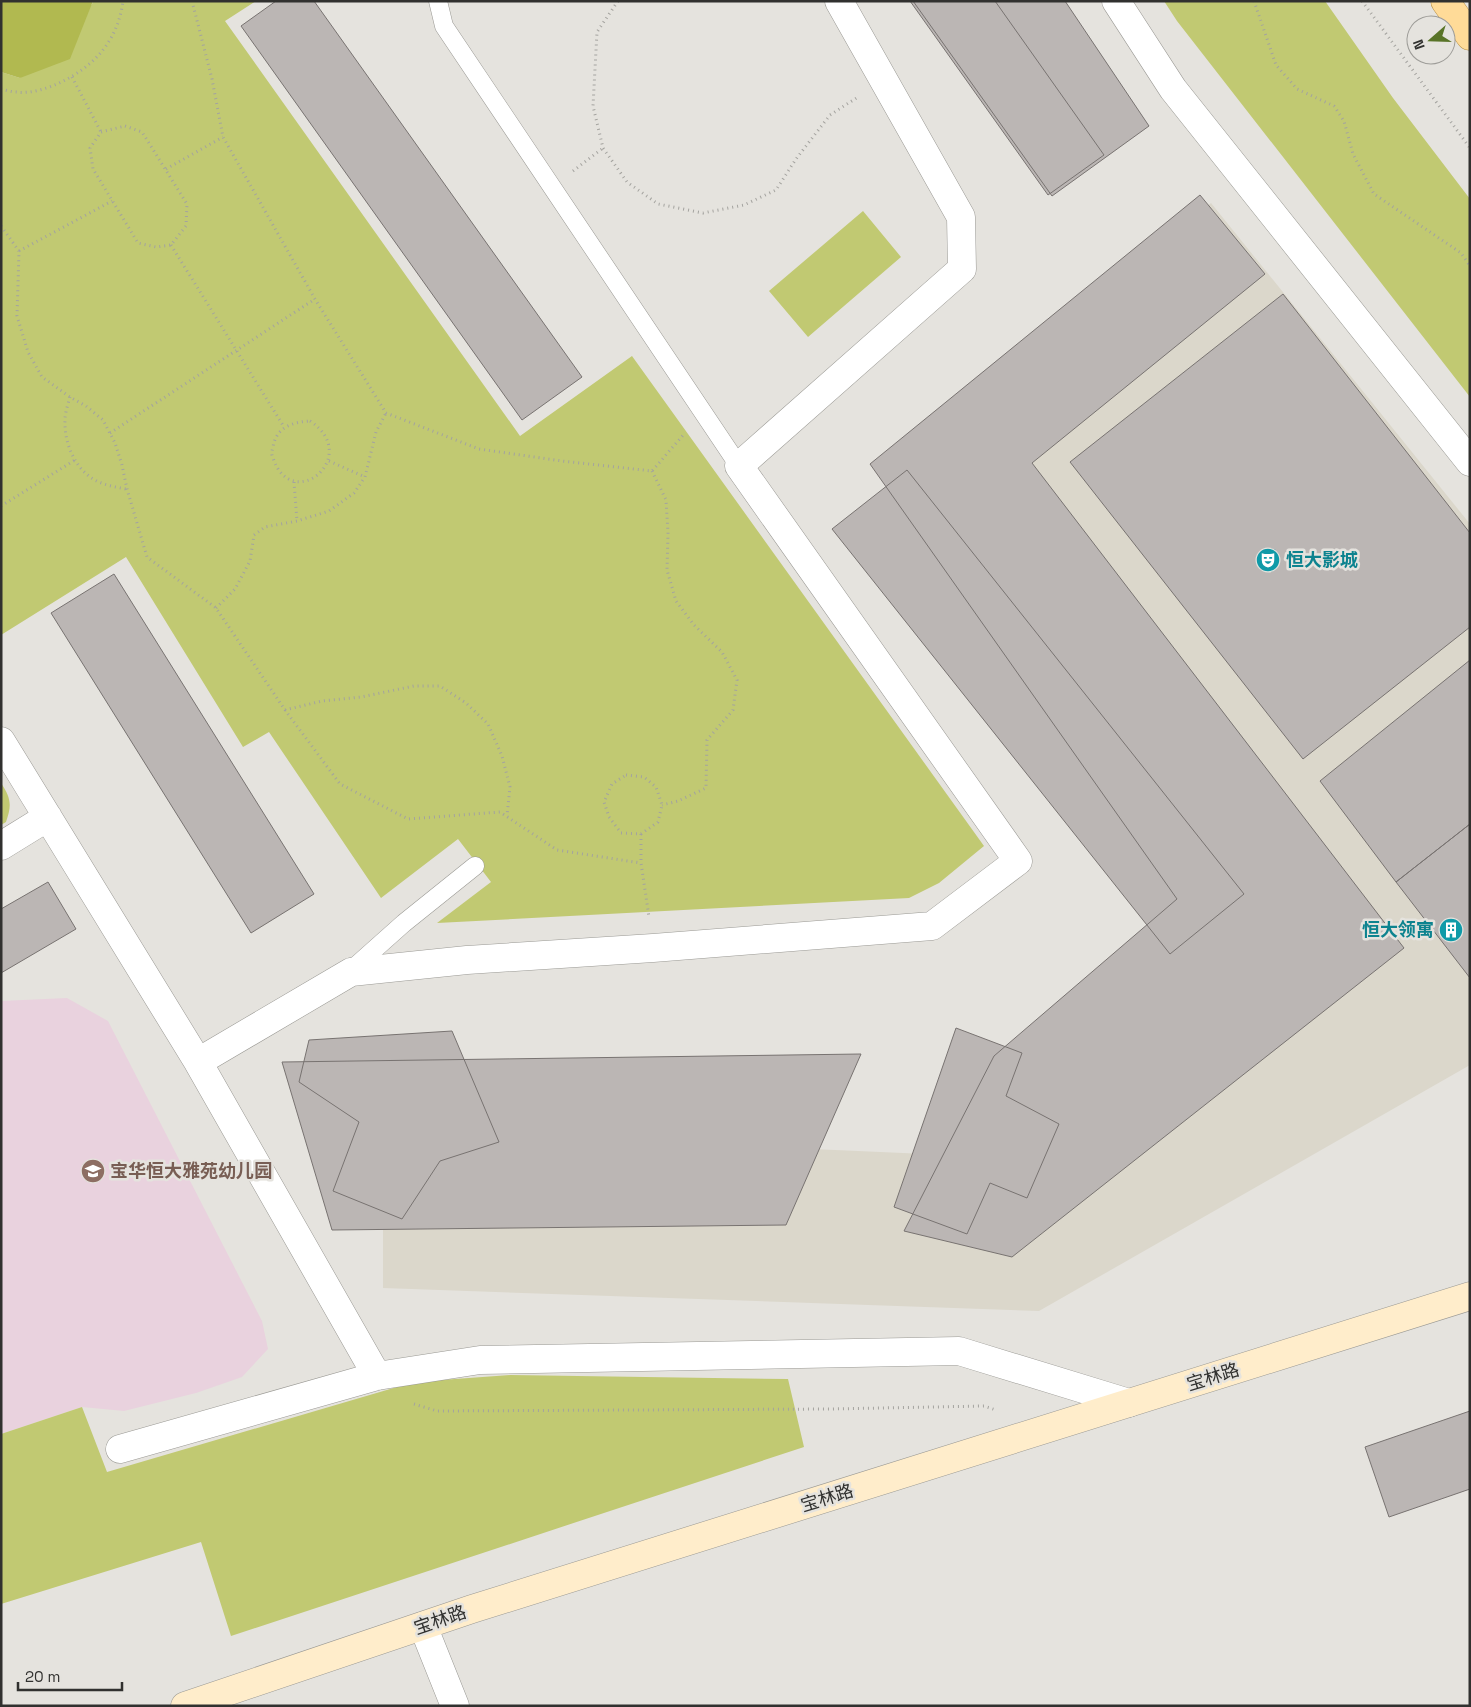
<svg xmlns="http://www.w3.org/2000/svg" width="1471" height="1707" font-family="'Space Grotesk','Noto Sans SC',sans-serif">
	<rect width="100%" height="100%" fill="#e5e3de"/>
	<path fill="#dbd7cb" d="M1211,203L1470,524V1065L1039,1311L383,1288V1130L993,1157L1259,946L889,471Z"/>
	<path fill="#e9d2de" d="M67,998L108,1021L262,1321L268,1349L242,1377L196,1393L124,1411L82,1407L1,1434V1001Z"/>
	<path fill="#c1c972" d="M93,1H256L225,21L520,436L632,356L984,846L939,883L909,898L437,923L491,882L458,839L381,898L269,732L243,747L126,557L1,635V72L20,78L92,4Z
		M1164,1H1325L1393,98L1470,199V397L1177,21Z
		M863,211L901,257L808,337L769,291Z
		M1,783C11,798 12,805 6,822L1,825Z
		M510,1375L788,1379L804,1447L231,1636L201,1542L1,1604V1434L82,1407L107,1472L414,1382Z"/>
	<path fill="#b1b950" d="M1,1H93L70,59L20,78L1,72Z"/>
	<path fill="#bbb6b4" stroke="#787371" d="M276,1H314L582,377L522,420L241,26Z
		M910,1H995L1104,155L1048,195Z
		M913,1H1065L1149,126L1052,196Z
		M1200,195L1265,274L1032,463L1404,948L1012,1257L904,1231L994,1056L1177,899L870,464Z
		M1283,294L1470,533V627L1303,759L1070,462Z
		M907,470L1244,894L1170,954L832,529Z
		M114,574L314,894L251,933L51,613Z
		M1470,660V824L1396,882L1320,781Z
		M1470,824V978L1396,882Z
		M48,882L76,929L1,973V909Z
		M956,1028L1022,1053L1006,1096L1059,1124L1027,1198L990,1183L967,1234L894,1207Z
		M452,1031L499,1142L440,1161L402,1219L333,1191L359,1122L299,1082L309,1040Z
		M861,1054L786,1225L332,1230L282,1062Z
		M1470,1411V1489L1389,1517L1365,1447Z"/>
	<g fill="none" stroke-linecap="round" stroke-linejoin="round">
		<g stroke="#9a9994" stroke-width="19">
			<path id="lane" d="M438,1L444,26L739,466
				M349,972L404,923L475,866"/>
		</g>
		<g stroke="#9a9994" stroke-width="29">
			<path id="street" d="M1116,1L1173,89L1470,462
				M1,741L198,1062L377,1376
				M1,846L48,817
				M198,1062L351,972L467,960L653,948L932,926L1018,861L739,466L962,269L961,217L839,1
				M120,1449L377,1376L480,1360L959,1351L1129,1403
				M423,1626L455,1706"/>
		</g>
		<g stroke="#9a9994" stroke-width="29">
			<path id="secondary" d="M185,1706L472,1609L1470,1296"/>
		</g>
		<g stroke="#b79046" stroke-width="29">
			<path id="primary" d="M1445,1L1470,36"/>
		</g>
		<path stroke="#a4a39f" stroke-width="3" stroke-dasharray="1 4" stroke-linecap="butt" d="M192,1L212,79L223,137L315,299L386,413L479,449L562,461L652,471L685,433
			M618,1L597,32L593,106L603,148L627,182L658,204L703,213L744,205L776,190L796,159L830,115L858,97
			M1254,1L1276,65L1297,89L1334,106L1344,121L1353,154L1374,194L1461,253L1470,266
			M1362,1L1470,148
			M72,77L101,132
			M1,89C6,90 11,92 16,92C30,94 45,89 57,84C93,68 118,41 123,1
			M125,126L142,132L187,204L186,226L171,245L156,247L138,243L93,169L90,148L101,132Z
			M166,169L223,137
			M573,171L603,148
			M1,226L19,251L17,316L28,352L42,377L70,397L86,406L103,420L115,443L122,465L127,489L147,557L216,608L285,710L340,784L408,819L500,812L557,850L641,863
			M171,245L284,427
			M19,251L112,201
			M70,397C68,404 65,413 65,420C64,442 74,467 93,479C103,485 115,487 126,489
			M310,421C363,456 292,515 273,458C271,454 272,451 273,447C276,427 293,422 310,421Z
			M110,433L315,299
			M329,461L365,477
			M652,471L666,500L668,533L667,570L676,601L694,625L722,652L737,680L733,710L707,740L706,788L678,801L662,805
			M294,482L297,521
			M1,506L75,460
			M216,608L235,589L250,561L254,535L265,527L297,521L329,511L354,493L365,477L376,432L386,413
			M285,710L322,701L361,697L414,686H440L466,703L488,724L502,756L510,787L507,816
			M626,775L644,777L656,787L662,805L658,822L641,834L621,833L609,817L604,802L612,784Z
			M641,834V863L649,917
			M414,1404L437,1411L830,1409L984,1406L996,1410"/>
		<use href="#lane" stroke="#fff" stroke-width="18"/>
		<use href="#street" stroke="#fff" stroke-width="28"/>
		<use href="#secondary" stroke="#ffedcb" stroke-width="28"/>
		<use href="#primary" stroke="#ffdb98" stroke-width="28"/>
	</g>
	<defs>
		<g id="theatre-disc" transform="scale(1.25)"><circle r="9.5" fill="#0f9aa8" stroke="#e5e3de"/><path d="M-5-5.5Q0-4 5-5.5V0Q5 5 0 6Q-5 5-5 0ZM-3.3-2.5H-1v1.5H-3.3ZM1-2.5H3.3v1.5H1ZM-2.8 1Q0 5.5 2.8 1Z" fill="#fff"/></g>
		<g id="building-disc" transform="scale(1.25)"><circle r="9.5" fill="#0f9aa8" stroke="#e5e3de"/><path d="M-4-6H4V6H1V3H-1V6H-4ZM-2.5-4.3h1.7v1.8h-1.7ZM.8-4.3h1.7v1.8H.8ZM-2.5-1h1.7V.8h-1.7ZM.8-1h1.7V.8H.8Z" fill="#fff"/></g>
		<g id="school-disc" transform="scale(1.25)"><circle r="9.5" fill="#8d6e63" stroke="#e5e3de"/><path d="M0-5L7-2L0 1L-7-2ZM-4 1L0 2.5L4 1V4Q0 6-4 4Z" fill="#fff"/></g>
	</defs>
	<g fill-rule="evenodd">
		<use href="#theatre-disc" x="1268" y="560"/>
		<use href="#building-disc" x="1451" y="930"/>
		<use href="#school-disc" x="93" y="1171"/>
	</g>
	<g text-anchor="middle" stroke-width="5" stroke-linejoin="round" paint-order="stroke">
		<g font-size="18" font-weight="bold" fill="#0d838f" stroke="#e5e3de" text-anchor="start">
			<text x="1286" y="566">恒大影城</text>
			<text x="1434" y="936" text-anchor="end">恒大领寓</text>
		</g>
		<g font-size="18" font-weight="bold" fill="#785e54" stroke="#e5e3de" text-anchor="start">
			<text x="110" y="1177">宝华恒大雅苑幼儿园</text>
		</g>
		<g font-size="18" fill="#31312f" stroke="#e5e3de">
			<text transform="translate(1213 1377) rotate(-17)" y="6">宝林路</text>
			<text transform="translate(827 1498) rotate(-17)" y="6">宝林路</text>
			<text transform="translate(440 1620) rotate(-19)" y="6">宝林路</text>
		</g>
	</g>
	<rect width="1471" height="1707" fill="none" stroke="#31312f" stroke-width="5"/>
	<g transform="translate(1431 40) rotate(250)"><circle r="24" fill="#e5e3de" stroke="#9d9c98"/>
	<path d="M0-4L9 19L0 12L-9 19Z" fill="#597428"/>
	<text y="-8" font-size="14" font-weight="bold" text-anchor="middle" fill="#31312f">N</text>
	</g>
	<path d="M18 1682v8h104v-8" fill="none" stroke="#31312f" stroke-width="2.5"/>
	<text x="25" y="1682" font-size="15" fill="#31312f" stroke="#e5e3de" stroke-width="4" paint-order="stroke">20 m</text>
</svg>
